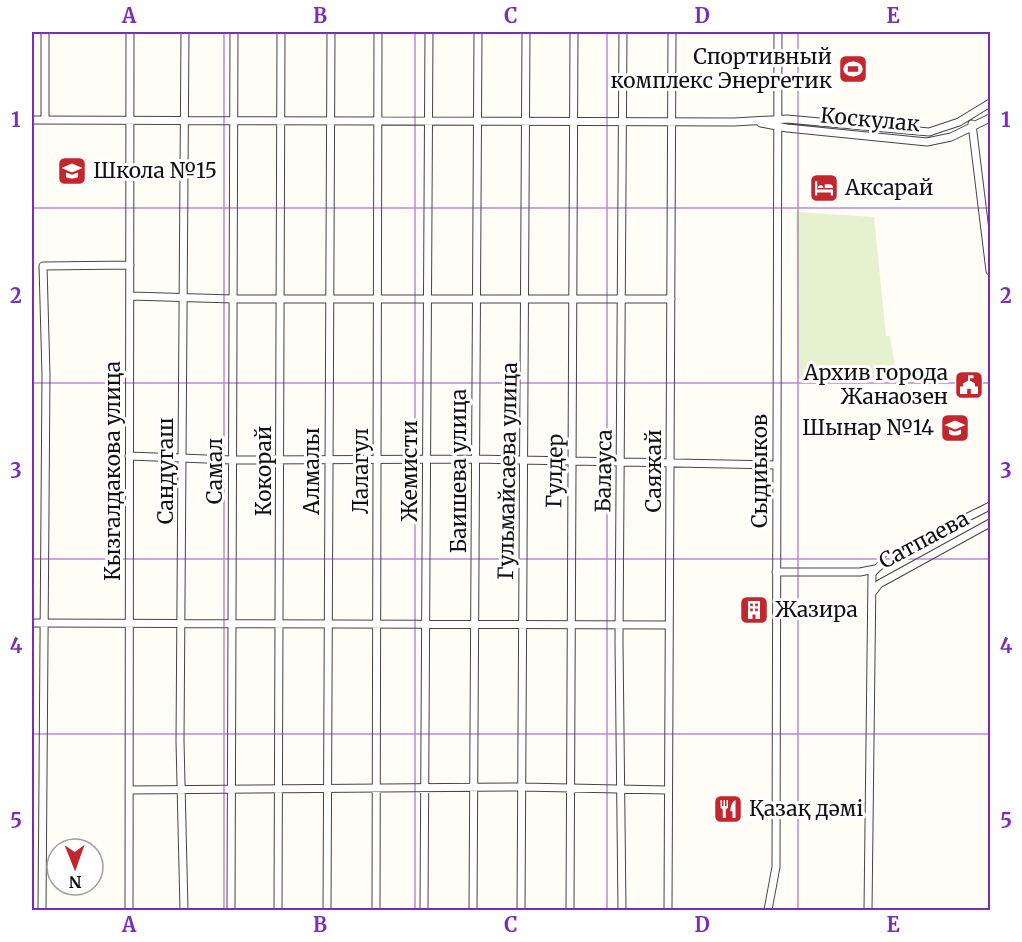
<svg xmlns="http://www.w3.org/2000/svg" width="1022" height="942" font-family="Merriweather,serif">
	<rect width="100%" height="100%" fill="#fffdf5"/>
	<path fill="#e6f2cf" d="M796,212L874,217L886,336H890L897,379H797Z"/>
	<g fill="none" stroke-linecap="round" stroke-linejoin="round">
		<g stroke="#444" stroke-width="9">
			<path id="minor" d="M32,120L734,122L787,119L929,132L959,122L990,103
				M45,120V32
				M761,123L787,128L927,142L951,137L990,118
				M972,124L990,271
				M131,296L233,299H671
				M129,456L232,460L476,459L776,465
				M776,572H860L875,569
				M872,593L879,584L990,523
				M32,623L669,625
				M129,790L522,787L667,790
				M42,910L46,375L43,266L130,265
				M129,910L130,32
				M184,910L180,741L185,32
				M231,910L234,32
				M278,910L281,32
				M327,910L331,32
				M376,910L378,32
				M424,910L429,32
				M473,910L478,32
				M521,910L526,32
				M570,910L574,32
				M622,910L619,642L623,32
				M668,910L672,32
				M768,910L776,867L778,32
				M868,910L872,574C880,558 969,517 990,506"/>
		</g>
		<use href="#minor" stroke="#fff" stroke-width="7"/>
	</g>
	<path fill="none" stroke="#7b2cbf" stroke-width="1.5" stroke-opacity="0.55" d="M224,32V910M415,32V910M607,32V910M798,32V910M32,208H990M32,383H990M32,559H990M32,734H990"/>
	<defs>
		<g id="stadium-square" transform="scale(1.5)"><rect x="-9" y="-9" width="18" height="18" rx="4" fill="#c4262e" stroke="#fff"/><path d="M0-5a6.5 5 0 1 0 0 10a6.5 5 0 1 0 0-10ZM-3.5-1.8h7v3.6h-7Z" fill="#fff"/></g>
		<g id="school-square" transform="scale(1.5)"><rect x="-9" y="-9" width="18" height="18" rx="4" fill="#c4262e" stroke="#fff"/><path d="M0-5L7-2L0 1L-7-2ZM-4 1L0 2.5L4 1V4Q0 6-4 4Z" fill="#fff"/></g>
		<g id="hotel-square" transform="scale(1.5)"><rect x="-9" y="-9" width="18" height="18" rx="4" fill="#c4262e" stroke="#fff"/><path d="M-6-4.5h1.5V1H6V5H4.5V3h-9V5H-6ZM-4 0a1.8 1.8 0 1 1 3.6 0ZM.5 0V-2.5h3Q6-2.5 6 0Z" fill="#fff"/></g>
		<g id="civic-square" transform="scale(1.5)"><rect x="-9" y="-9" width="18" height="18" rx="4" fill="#c4262e" stroke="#fff"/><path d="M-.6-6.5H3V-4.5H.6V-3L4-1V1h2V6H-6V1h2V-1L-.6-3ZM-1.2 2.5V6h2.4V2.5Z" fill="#fff"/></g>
		<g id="building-square" transform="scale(1.5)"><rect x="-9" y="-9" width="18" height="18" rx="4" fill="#c4262e" stroke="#fff"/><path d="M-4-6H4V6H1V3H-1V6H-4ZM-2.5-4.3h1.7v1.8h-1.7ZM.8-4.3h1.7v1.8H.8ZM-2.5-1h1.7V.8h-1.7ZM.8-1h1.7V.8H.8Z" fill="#fff"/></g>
		<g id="restaurant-square" transform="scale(1.5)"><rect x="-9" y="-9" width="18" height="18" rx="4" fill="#c4262e" stroke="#fff"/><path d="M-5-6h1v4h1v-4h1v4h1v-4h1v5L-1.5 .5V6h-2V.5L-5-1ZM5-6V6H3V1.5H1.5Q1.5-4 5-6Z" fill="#fff"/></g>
	</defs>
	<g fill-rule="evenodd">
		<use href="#stadium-square" x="853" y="69"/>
		<use href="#school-square" x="72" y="171"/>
		<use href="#hotel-square" x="824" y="188"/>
		<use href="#civic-square" x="969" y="385"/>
		<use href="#school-square" x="955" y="428"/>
		<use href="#building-square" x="754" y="610"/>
		<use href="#restaurant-square" x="728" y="809"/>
	</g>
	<g text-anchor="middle" stroke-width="6" stroke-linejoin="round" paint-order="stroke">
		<g font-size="21" fill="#111" stroke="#fff" text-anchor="start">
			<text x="832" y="64" text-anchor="end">Спортивный<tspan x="832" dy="24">комплекс Энергетик</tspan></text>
			<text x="93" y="178">Школа №15</text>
			<text x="845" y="195">Аксарай</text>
			<text x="948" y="380" text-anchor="end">Архив города<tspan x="948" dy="24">Жанаозен</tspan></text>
			<text x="934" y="435" text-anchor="end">Шынар №14</text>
			<text x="775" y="617">Жазира</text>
			<text x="749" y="816">Қазақ дәмі</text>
		</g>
		<g font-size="21" fill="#111" stroke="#fff">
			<text transform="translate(870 120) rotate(5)" y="7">Коскулак</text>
			<text transform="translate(113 471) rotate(-90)" y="7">Кызгалдакова улица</text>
			<text transform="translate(166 471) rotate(-90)" y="7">Сандугаш</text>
			<text transform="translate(215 471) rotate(-90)" y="7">Самал</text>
			<text transform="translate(264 471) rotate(-90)" y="7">Кокорай</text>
			<text transform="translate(312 471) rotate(-90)" y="7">Алмалы</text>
			<text transform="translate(361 471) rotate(-90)" y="7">Лалагул</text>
			<text transform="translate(410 471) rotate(-90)" y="7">Жемисти</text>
			<text transform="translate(459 471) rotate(-90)" y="7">Баишева улица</text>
			<text transform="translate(508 471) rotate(-89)" y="7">Гульмайсаева улица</text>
			<text transform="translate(555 471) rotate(-89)" y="7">Гулдер</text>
			<text transform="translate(604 471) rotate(-89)" y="7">Балауса</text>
			<text transform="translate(654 471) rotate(-90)" y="7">Саяжай</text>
			<text transform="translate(760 471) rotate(-90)" y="7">Сыдиыков</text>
			<text transform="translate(924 540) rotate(-28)" y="7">Сатпаева</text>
		</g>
	</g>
	<rect width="1022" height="942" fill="none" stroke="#ffffff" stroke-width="66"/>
	<g transform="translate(75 867) rotate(179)"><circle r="28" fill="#ffffff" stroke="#a0a0a0" stroke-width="1.5"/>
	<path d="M0-4.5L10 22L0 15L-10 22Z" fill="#c4262e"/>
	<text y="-9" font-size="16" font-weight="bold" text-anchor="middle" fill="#111111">N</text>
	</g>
	<rect x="33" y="33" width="956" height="876" fill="none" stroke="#7b2cbf" stroke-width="2"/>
	<g font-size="20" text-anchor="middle" font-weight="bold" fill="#7b2cbf">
		<text x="129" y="23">A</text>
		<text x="320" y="23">B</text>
		<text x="511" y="23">C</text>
		<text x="702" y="23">D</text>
		<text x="893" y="23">E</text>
		<text x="16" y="127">1</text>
		<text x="1006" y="127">1</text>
		<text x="16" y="303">2</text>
		<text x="1006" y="303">2</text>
		<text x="16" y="478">3</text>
		<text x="1006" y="478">3</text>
		<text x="16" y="653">4</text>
		<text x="1006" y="653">4</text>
		<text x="16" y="828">5</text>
		<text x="1006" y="828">5</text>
		<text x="129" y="932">A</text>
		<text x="320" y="932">B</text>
		<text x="511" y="932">C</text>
		<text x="702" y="932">D</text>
		<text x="893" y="932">E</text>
	</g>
</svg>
